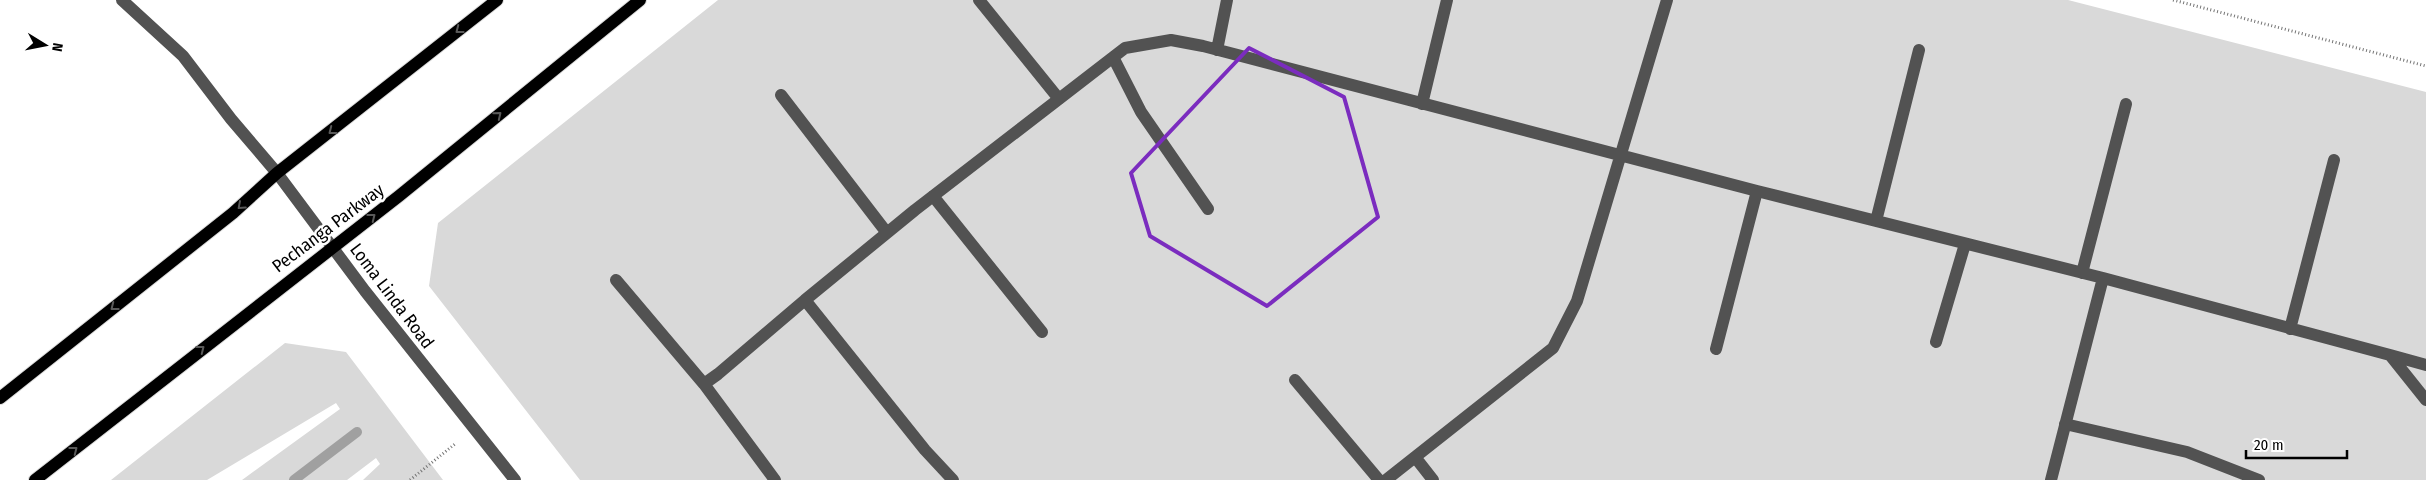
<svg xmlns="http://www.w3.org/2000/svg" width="2426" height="480" font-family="'Fira Sans Condensed',sans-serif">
	<rect width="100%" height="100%" fill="#fff"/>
	<path fill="#d9d9d9" d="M718,0H2068L2426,92V480H580L429,286L438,223Z
		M285,343L346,352L443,480H363L380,464L376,458L347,480H242L340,409L336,403L207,480H111Z"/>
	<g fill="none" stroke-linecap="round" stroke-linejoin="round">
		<path stroke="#a0a0a0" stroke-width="10" d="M294,480L357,432"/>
		<g stroke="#dbdbdb" stroke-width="14">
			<path id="major" d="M0,398L233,213L277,173L497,0
				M35,480L399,196L640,0"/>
		</g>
		<path stroke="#747474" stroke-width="3" stroke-dasharray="1 2.5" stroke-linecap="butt" d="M2173,0L2426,66
			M410,480L455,444"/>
		<path stroke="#525252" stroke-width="12" d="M122,0L183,56L231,119L277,173L365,291L515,480
			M979,0L1059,99
			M1217,50L1227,0
			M1113,57L1141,112L1208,209
			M781,95L887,233
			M1422,104L1447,0
			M933,196L1042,332
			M1876,221L1919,50
			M2082,273L2126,104
			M616,280L704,384
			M2290,329L2334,160
			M1936,342L1965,244
			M1716,349L1757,191
			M2390,355L2426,365
			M1295,380L1379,480
			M2065,424L2187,452L2259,480
			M1415,457L1433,480
			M775,480L704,384L718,374L805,300
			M953,480L925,450L805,300L915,210L1125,48L1171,40L1203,46L1757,191L2103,278
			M1386,480L1553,348L1577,301L1667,0
			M2051,480L2103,278L2390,355L2426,400"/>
		<use href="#major" stroke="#000" stroke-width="12"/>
	</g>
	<defs><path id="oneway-chevron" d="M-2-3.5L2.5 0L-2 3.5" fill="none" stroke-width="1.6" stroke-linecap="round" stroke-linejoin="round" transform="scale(1.25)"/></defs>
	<g stroke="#595959">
		<use href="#oneway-chevron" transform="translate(459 30) rotate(142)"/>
		<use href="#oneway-chevron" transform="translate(498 115) rotate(-39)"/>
		<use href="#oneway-chevron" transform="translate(332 131) rotate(142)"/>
		<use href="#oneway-chevron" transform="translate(241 206) rotate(138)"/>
		<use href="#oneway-chevron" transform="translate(372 217) rotate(-38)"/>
		<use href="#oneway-chevron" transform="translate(114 307) rotate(142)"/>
		<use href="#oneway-chevron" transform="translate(201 349) rotate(-38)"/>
		<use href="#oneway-chevron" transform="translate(74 450) rotate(-38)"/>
	</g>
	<path fill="none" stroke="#7b2cbf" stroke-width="4" stroke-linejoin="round" d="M1249,48L1344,97L1378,217L1267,306L1150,236L1131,173Z"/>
	<g text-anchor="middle" stroke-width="5" stroke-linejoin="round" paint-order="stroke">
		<g font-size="18" fill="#000" stroke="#fff">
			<text transform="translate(328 228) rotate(-37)" y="6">Pechanga Parkway</text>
			<text transform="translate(392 296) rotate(53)" y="6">Loma Linda Road</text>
		</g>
	</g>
	<g transform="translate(45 45) rotate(100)" stroke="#ffffff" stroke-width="4" paint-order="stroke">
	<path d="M0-4L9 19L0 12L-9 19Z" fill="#000000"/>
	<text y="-8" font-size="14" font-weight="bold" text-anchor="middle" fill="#000000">N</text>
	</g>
	<path d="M2246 450v8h101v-8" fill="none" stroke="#000000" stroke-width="2.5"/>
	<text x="2254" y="450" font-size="15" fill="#000000" stroke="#ffffff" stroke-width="4" paint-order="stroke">20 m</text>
</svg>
